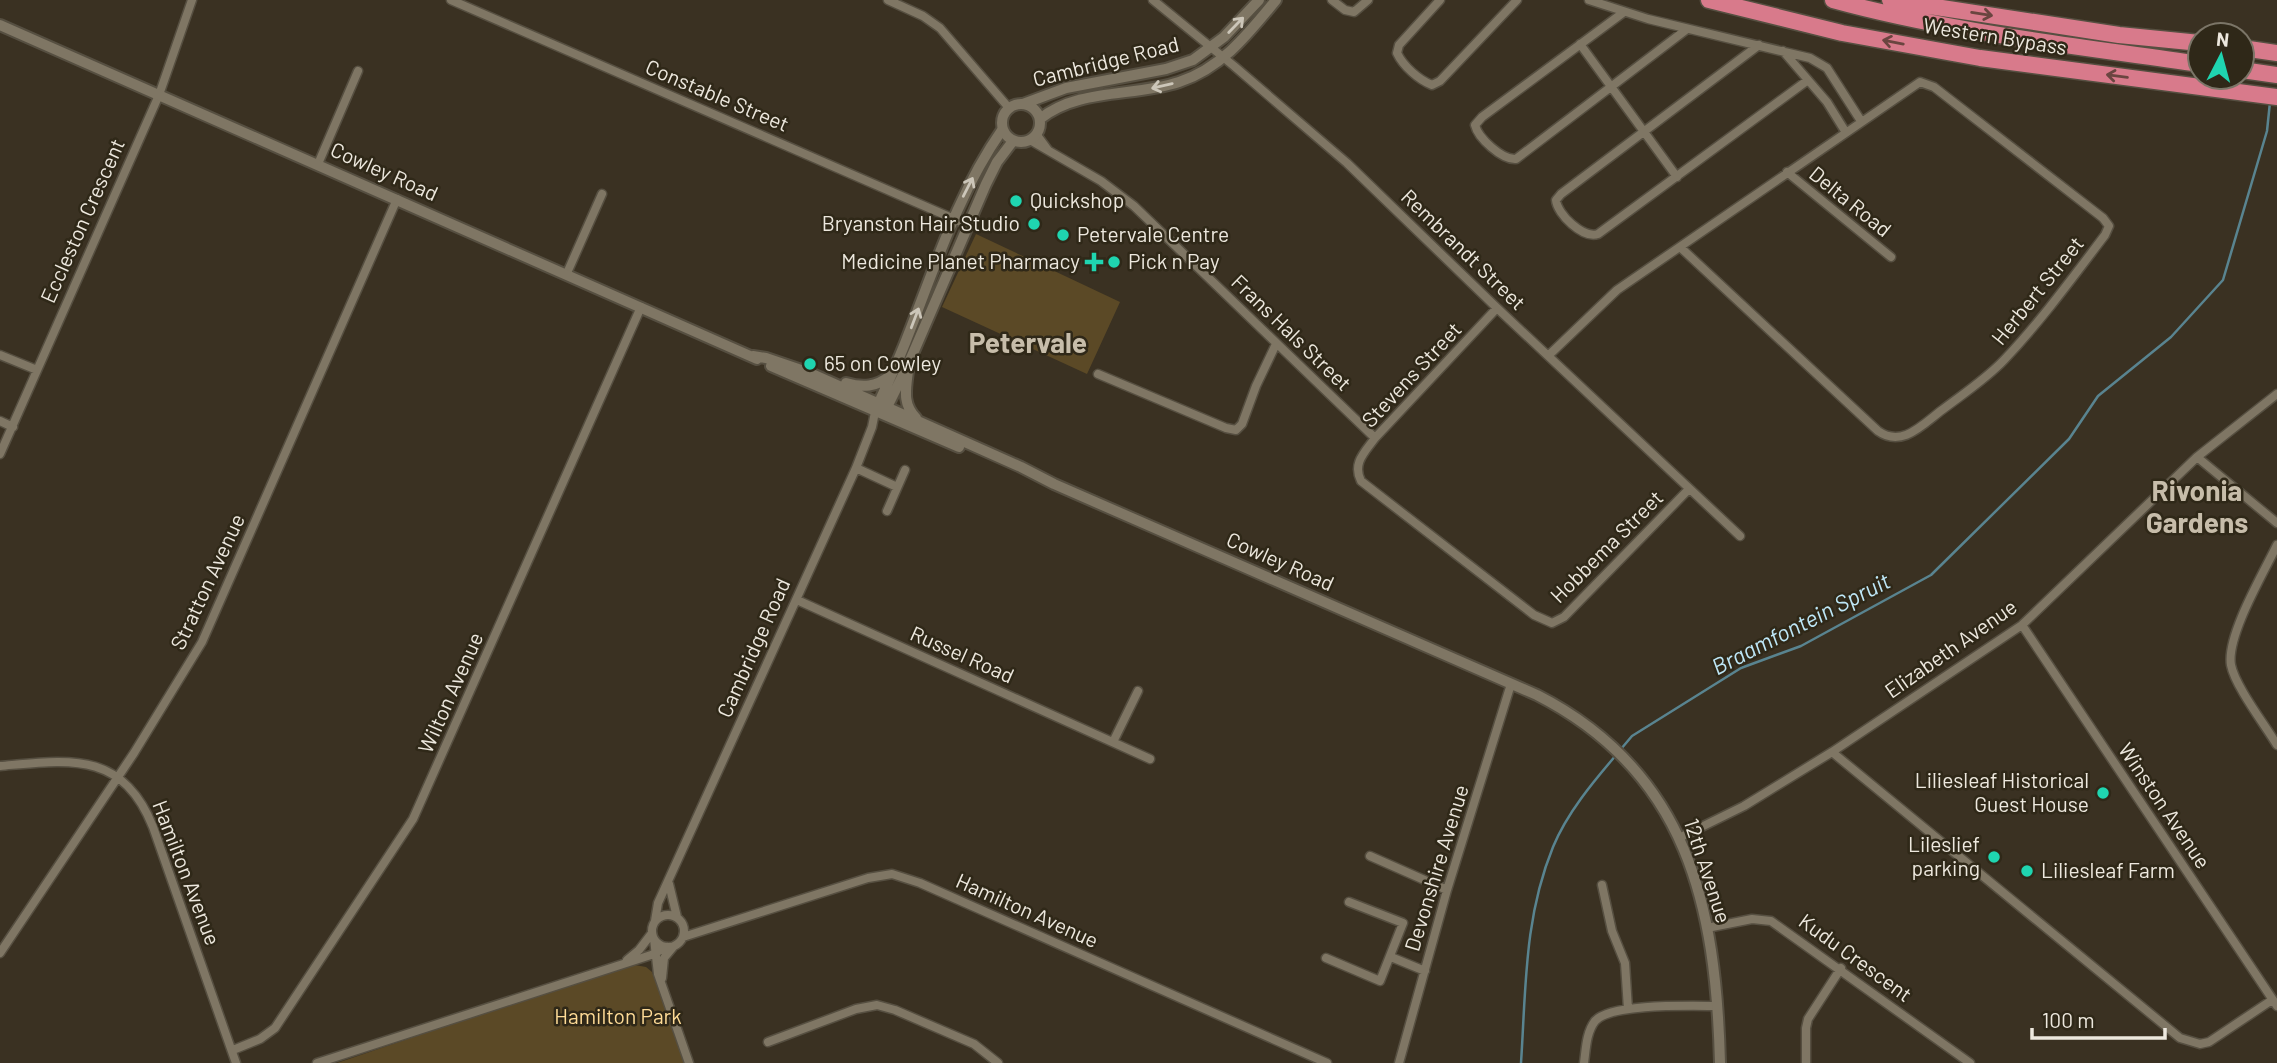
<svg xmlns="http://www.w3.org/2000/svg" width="2277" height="1063" font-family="Barlow,sans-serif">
	<rect width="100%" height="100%" fill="#3a3122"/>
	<path fill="#5b4926" d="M976,234L1120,302L1087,374L942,307Z
		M629,964L646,967L652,972L685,1063H337Z"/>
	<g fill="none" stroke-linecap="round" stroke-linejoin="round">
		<path stroke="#598490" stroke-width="2.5" d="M1621,749L1632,736L1741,668L1801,646L1931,575L2069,439L2098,396L2171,337L2223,280L2267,131L2270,102
			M1521,1063C1526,988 1524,918 1553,847C1567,813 1593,782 1617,754"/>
		<g stroke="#564f41" stroke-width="11">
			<path id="minor" d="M451,0L968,225
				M888,0L923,16L940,28L1009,108
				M1153,0L1234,66L1347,163L1497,308L1740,536
				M1332,0L1345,10L1354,12L1368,0
				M1440,0L1399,45L1397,53C1403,66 1419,80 1432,85L1440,81L1517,0
				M1589,0L1648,19L1810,58L1827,68L1861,121
				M1624,12L1482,117L1475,125C1478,138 1502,160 1516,159L1687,29
				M1580,44L1677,177
				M1759,45L1561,194L1556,200C1557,214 1583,239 1598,234L1808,80
				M1783,51L1827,102L1845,131
				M1037,135L1048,150
				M1030,140L1101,181L1134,206L1375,438
				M318,164L358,71
				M1787,172L1891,257
				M567,273L602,194
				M1497,308L1375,438C1365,452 1352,463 1361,481L1534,615L1552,623L1564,617L1689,489
				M0,355L37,370
				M1549,355L1617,290L1920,82L1934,87L2103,218L2109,226L2105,235C2073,277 2041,321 2004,360C1986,379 1963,394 1942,410C1922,425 1902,448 1878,431L1680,247
				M1098,374L1226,428L1236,430L1242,424L1256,386L1276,344
				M0,421L13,427
				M0,454L159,95L192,0
				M2197,457L2277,523
				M856,468L897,487
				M887,511L905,470
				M2277,545C2264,572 2226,636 2231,665C2235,686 2265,725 2277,745
				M797,600L1150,759
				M2022,625L2277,1006
				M1113,742L1138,691
				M1832,752L2180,1038L2200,1044L2209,1042L2272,1000
				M0,766C69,760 122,750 153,827L236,1063
				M1679,838L1744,806L1832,752L2022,625L2197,457L2277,394
				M1370,856L1447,890
				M669,884L677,917
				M1602,885L1612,931L1625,963L1628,1009
				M652 931a16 16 0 1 1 32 0a16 16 0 1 1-32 0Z
				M655,921L658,903L856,468L872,427L875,412
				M1707,928L1752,919L1771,921L1970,1063
				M683,937L868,878L892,874L920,883L1327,1063
				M654,939L658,974L689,1063
				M0,953L134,753L202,642L397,199
				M1391,957L1425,971
				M1326,958L1380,981L1403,923L1349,902
				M627,960L639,950L652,933
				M662,978L664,958L674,946
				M768,1042L856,1009L877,1005L895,1010L974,1044L998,1063
				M233,1050L260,1039L275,1028L413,819L641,307
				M317,1063L651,955L667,947
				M1399,1063L1447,890L1511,684
				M1584,1063C1586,1049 1586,1033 1595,1021C1611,1003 1692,1006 1718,1006
				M1806,1063V1028L1808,1019L1841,968"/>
		</g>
		<g stroke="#564f41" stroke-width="14">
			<path id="tertiary" d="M0,25L757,359
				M1002 123a19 19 0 1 1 38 0a19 19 0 1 1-38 0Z
				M1023,104L1066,88L1166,69L1193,60L1224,37L1259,0
				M1040,119C1078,88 1134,97 1179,82C1222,68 1248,34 1276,0
				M753,356L766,358L810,373L1021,467L1054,484L1537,695C1688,772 1716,906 1720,1063
				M771,366L959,447
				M908,371C906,389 902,404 916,418
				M846,383C863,388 876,387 890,376
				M877,407C887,384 898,362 907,338C935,267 958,193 1002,130
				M884,413L908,365L986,184L997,162L1013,141"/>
		</g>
		<g stroke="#564f41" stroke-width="19">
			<path id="motorway" d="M1709,0L1842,33L1980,58L2277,97
				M1833,0C1953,33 2078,46 2200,64
				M1890,0L2119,35L2200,43
				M2242,48L2277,53
				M2242,70L2277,75"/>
		</g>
		<use href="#minor" stroke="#7f7664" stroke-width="8"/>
		<use href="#tertiary" stroke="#7f7664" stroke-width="10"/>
		<use href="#motorway" stroke="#d87a8b" stroke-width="16"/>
	</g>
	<defs><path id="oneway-shaft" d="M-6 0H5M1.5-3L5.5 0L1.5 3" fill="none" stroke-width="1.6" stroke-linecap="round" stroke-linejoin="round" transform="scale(1.75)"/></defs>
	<g stroke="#6a4540">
		<use href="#oneway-shaft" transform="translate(1982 14) rotate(9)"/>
		<use href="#oneway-shaft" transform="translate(1893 42) rotate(-169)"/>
		<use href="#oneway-shaft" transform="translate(2117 76) rotate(-173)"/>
	</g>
	<g stroke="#ccc6b9">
		<use href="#oneway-shaft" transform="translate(1236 25) rotate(-46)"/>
		<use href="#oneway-shaft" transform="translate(1162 86) rotate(167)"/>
		<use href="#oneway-shaft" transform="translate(968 187) rotate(-63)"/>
		<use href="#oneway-shaft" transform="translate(915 318) rotate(-69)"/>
	</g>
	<g fill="#1fd5b0" stroke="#2f2818" stroke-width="2.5">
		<circle cx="1016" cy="201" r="7"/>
		<circle cx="1034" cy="224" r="7"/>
		<circle cx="1063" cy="235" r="7"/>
		<path d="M1090.5 251.5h7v7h7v7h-7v7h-7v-7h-7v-7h7z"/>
		<circle cx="1114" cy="262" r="7"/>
		<circle cx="810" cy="364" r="7"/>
		<circle cx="2103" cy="793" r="7"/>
		<circle cx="1994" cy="857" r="7"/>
		<circle cx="2027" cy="871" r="7"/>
	</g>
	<g text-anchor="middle" stroke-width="5" stroke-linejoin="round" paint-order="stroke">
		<g font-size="21" fill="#ede8de" stroke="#2f2818">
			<text transform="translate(1995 37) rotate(9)" y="7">Western Bypass</text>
			<text transform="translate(1106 62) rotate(-14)" y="7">Cambridge Road</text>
			<text transform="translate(717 96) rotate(23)" y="7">Constable Street</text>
			<text transform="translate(384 172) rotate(24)" y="7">Cowley Road</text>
			<text transform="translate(1850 202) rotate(39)" y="7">Delta Road</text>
			<text transform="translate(83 221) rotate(-66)" y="7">Eccleston Crescent</text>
			<text transform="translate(1463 250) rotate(44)" y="7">Rembrandt Street</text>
			<text transform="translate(2038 291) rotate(-51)" y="7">Herbert Street</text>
			<text transform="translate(1291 333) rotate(44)" y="7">Frans Hals Street</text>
			<text transform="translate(1412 375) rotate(-47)" y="7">Stevens Street</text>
			<text transform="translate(1607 547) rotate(-45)" y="7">Hobbema Street</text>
			<text transform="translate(1280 562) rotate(24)" y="7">Cowley Road</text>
			<text transform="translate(208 582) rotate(-65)" y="7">Stratton Avenue</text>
			<text transform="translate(754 648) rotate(-66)" y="7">Cambridge Road</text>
			<text transform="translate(1951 649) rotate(-35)" y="7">Elizabeth Avenue</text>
			<text transform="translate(962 655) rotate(24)" y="7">Russel Road</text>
			<text transform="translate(451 693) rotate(-66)" y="7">Wilton Avenue</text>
			<text transform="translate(2164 806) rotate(56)" y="7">Winston Avenue</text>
			<text transform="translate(1437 868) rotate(-73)" y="7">Devonshire Avenue</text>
			<text transform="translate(1707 871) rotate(72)" y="7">12th Avenue</text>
			<text transform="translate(186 873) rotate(69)" y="7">Hamilton Avenue</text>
			<text transform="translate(1027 911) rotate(24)" y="7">Hamilton Avenue</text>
			<text transform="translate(1855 958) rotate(36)" y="7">Kudu Crescent</text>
		</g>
		<g font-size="21" fill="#ede8de" stroke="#2f2818" text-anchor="start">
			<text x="1030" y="208">Quickshop</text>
			<text x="1020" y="231" text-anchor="end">Bryanston Hair Studio</text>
			<text x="1077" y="242">Petervale Centre</text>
			<text x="1080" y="269" text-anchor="end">Medicine Planet Pharmacy</text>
			<text x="1128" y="269">Pick n Pay</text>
			<text x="824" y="371">65 on Cowley</text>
			<text x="2089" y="788" text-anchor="end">Liliesleaf Historical<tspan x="2089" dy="24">Guest House</tspan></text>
			<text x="1980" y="852" text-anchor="end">Lileslief<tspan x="1980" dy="24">parking</tspan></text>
			<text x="2041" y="878">Liliesleaf Farm</text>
		</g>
		<g font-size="21" fill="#fedb96" stroke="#2f2818">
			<text x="618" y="1024">Hamilton Park</text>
		</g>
		<g font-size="23" font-style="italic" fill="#bee7f7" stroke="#2f2818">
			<text transform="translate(1801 624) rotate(-27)" y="8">Braamfontein Spruit</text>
		</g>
		<g font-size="28" font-weight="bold" fill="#c7bdaa" stroke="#2f2818">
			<text x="1028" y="353">Petervale</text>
			<text x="2197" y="501">Rivonia<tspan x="2197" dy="32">Gardens</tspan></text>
		</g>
	</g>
	<g transform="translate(2221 56) rotate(6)"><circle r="33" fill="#2f2818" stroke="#7b7567" stroke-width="2"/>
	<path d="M0-5L12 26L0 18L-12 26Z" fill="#1fd5b0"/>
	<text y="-10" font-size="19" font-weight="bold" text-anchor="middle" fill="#ede8de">N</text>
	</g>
	<path d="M2032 1028v10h133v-10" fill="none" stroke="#ede8de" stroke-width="3.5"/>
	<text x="2042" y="1028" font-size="21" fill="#ede8de" stroke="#2f2818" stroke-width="5" paint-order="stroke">100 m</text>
</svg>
